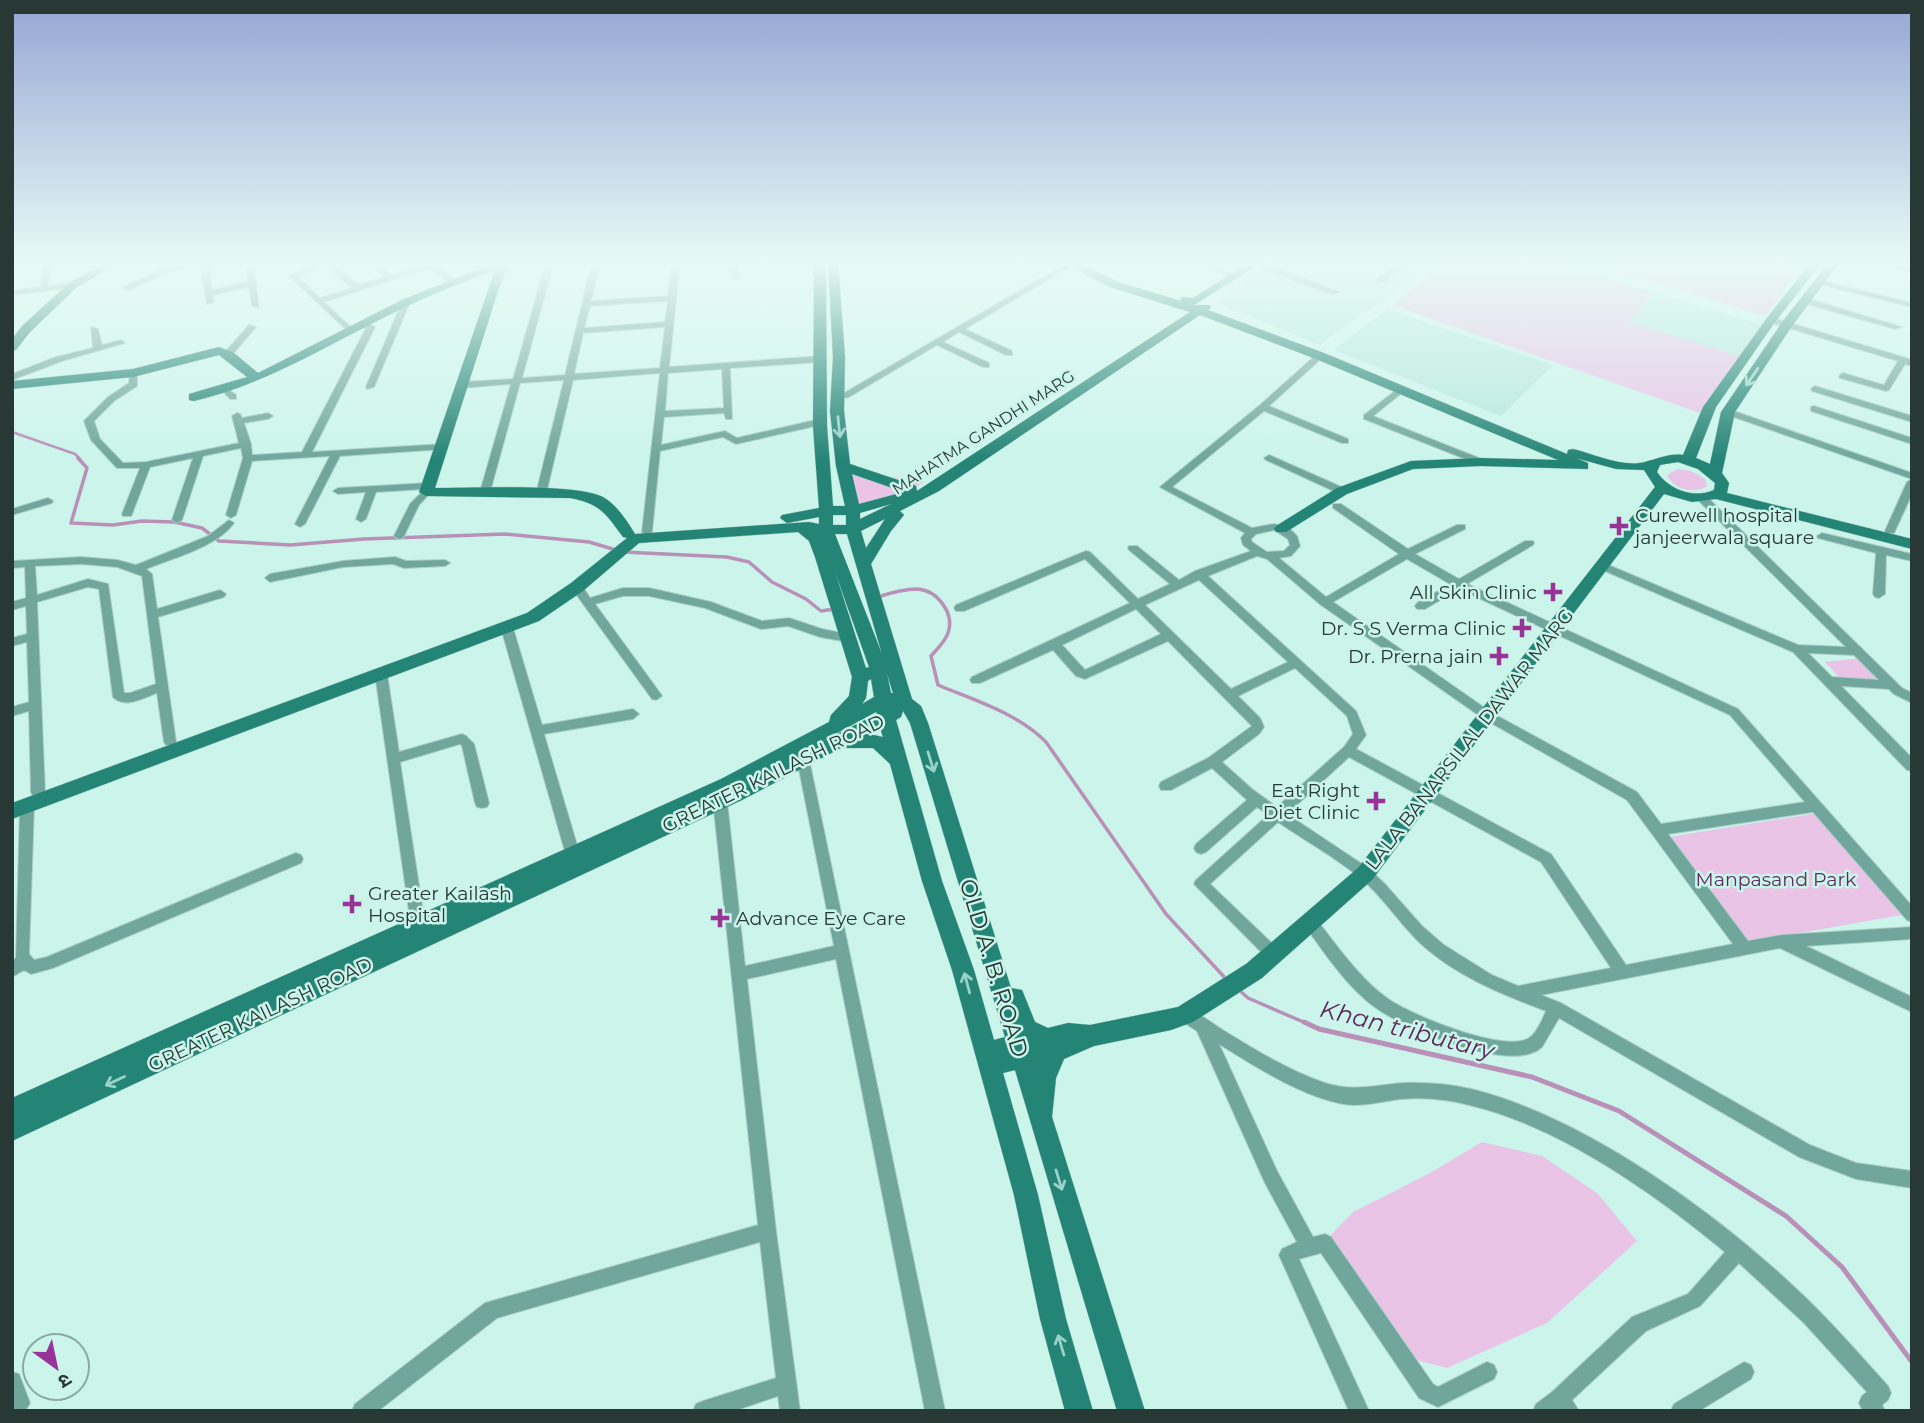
<svg xmlns="http://www.w3.org/2000/svg" width="1924" height="1423" font-family="Montserrat,'Noto Sans Devanagari',sans-serif">
	<rect width="100%" height="100%" fill="#cbf5eb"/>
	<path fill="#b6e8de" d="M1273,262H1430L1402,286L1319,345L1216,302Z
		M1654,292L1764,325L1742,357L1627,322Z
		M1387,309L1553,365L1501,416L1334,350Z"/>
	<path fill="#e9c4e7" d="M1445,262H1553L1654,292L1628,322L1742,357L1700,413L1392,305Z
		M1585,262H1803L1766,316Z
		M1678,469L1691,471L1705,479L1707,486C1694,495 1673,489 1667,475Z
		M844,470L925,482L893,499L853,510Z
		M1861,658L1879,682L1845,684L1825,662Z
		M1818,813L1907,914L1748,942L1669,837Z
		M1482,1142L1542,1156L1597,1193L1637,1241L1547,1323L1447,1368L1401,1356L1328,1238L1353,1212L1430,1173Z"/>
	<g fill="none" stroke-linecap="round" stroke-linejoin="round">
		<path stroke="#b990b7" stroke-width="2.5" d="M12,432L75,454L80,459"/>
		<path stroke="#b990b7" stroke-width="3.5" d="M78,458L87,468L71,523L113,525L142,521L174,522L202,528L219,541L290,545L364,539L505,534L589,542L616,550
			M623,552L727,557L749,562L772,582L806,599L821,611L834,609
			M878,597C890,593 904,589 917,589C937,590 955,613 948,633C945,642 937,649 931,656L938,685C976,701 1017,713 1046,742L1166,914L1227,980
			M1238,989L1248,998L1308,1024"/>
		<path stroke="#b990b7" stroke-width="5" d="M1304,1022L1319,1029L1532,1077L1619,1111L1786,1216L1842,1267L1912,1362"/>
		<g stroke="#aacfc7" stroke-width="2">
			<path id="street" d="M44,262H52L48,286L73,283H76V287L12,295V291L40,287Z
				M199,262H216L212,264L210,277L212,290L248,282L245,262H253L259,308L252,306L249,287L213,295L214,302L207,304L202,277L204,266L170,271L129,290L122,288L165,267Z
				M318,262H330L359,285L384,277L369,262H377L391,275L425,264L423,262H443L436,265L457,282L450,284L429,268L324,302L353,329V333H350L289,276ZM324,265L352,288L320,298L298,277Z
				M546,262H554L522,378L565,375L592,262H600L591,301L668,296L672,262H680L669,367L821,356L825,359L821,362L730,368L732,419H726L724,413L664,417L661,445L725,431L737,438L820,419L825,422L820,425L736,444L723,437L660,451L652,532L647,535L642,532L660,373L573,380L546,494L541,497L536,494L564,380L520,383L490,492L485,495L481,494L480,492L511,384L461,388L457,385L461,382L513,379ZM668,301L665,322L584,328L590,306ZM665,327L660,368L574,374L583,333ZM722,369L724,408L665,411L668,373Z
				M729,262H737L739,279L732,277Z
				M1069,262H1078L965,329L1012,351V355H1006L959,332L943,342L989,363V367H983L937,345L849,397L839,399L835,396L844,393Z
				M1194,262H1205L1239,276L1232,278Z
				M1402,262H1411L1384,282H1378V278Z
				M1435,262H1446L1442,264Z
				M1874,262H1886L1907,267L1912,262V272Z
				M1262,265H1268L1339,292L1332,294L1262,269Z
				M1818,280L1912,303V307L1818,284Z
				M1803,299H1809L1902,327L1895,329L1803,303Z
				M403,300L410,302L374,387L367,389L366,387Z
				M1768,318H1774L1906,358L1912,360V366L1905,364L1889,390L1886,391L1840,378L1839,376L1843,373L1884,385L1898,361L1768,322Z
				M360,322H366L375,327L312,452L443,444L446,445V449L340,456L305,524L300,527L295,524L330,456L252,461L236,515L231,518L226,515L243,458L241,448L203,456L182,520L177,523L172,520L193,458L150,467L132,514L131,516H123L122,514L140,468H117L91,440L84,421L108,397L129,383L130,371L137,373V386L114,401L94,421L100,439L123,463L146,462L239,443L232,416L237,413L240,414L242,418L268,413L273,416L268,419L244,423L251,444L252,455L302,452L366,328L360,326Z
				M249,325L256,327L232,355H226V351Z
				M91,327L98,329L102,345L121,340L125,343L62,361L12,380V374L56,357L93,348Z
				M1317,354L1324,356L1269,406L1348,439V443H1342L1264,411L1172,487L1252,528L1274,524L1289,528L1297,536L1300,546L1291,556L1279,558L1326,597L1399,554L1333,508V504H1341L1408,549L1457,525H1465V529L1415,554L1459,579L1525,541H1533L1534,543L1533,545L1467,584L1738,709L1912,906V922L1907,920L1813,812L1668,834L1748,941L1782,935L1912,927V939L1806,946L1912,997V1012L1780,948L1541,995L1561,1003L1810,1145L1856,1163L1912,1171V1188L1856,1179L1799,1157L1559,1018L1542,1047C1513,1075 1405,1029 1376,1008C1347,987 1326,955 1305,926L1303,922L1305,918L1310,916L1315,918C1337,945 1358,977 1387,998C1408,1014 1505,1054 1529,1038C1537,1033 1542,1020 1546,1011C1501,994 1456,976 1420,943C1398,922 1382,895 1358,876C1333,856 1304,840 1278,822L1210,884L1278,949L1280,954L1278,959L1273,961L1268,959L1194,884L1196,880L1268,815L1257,807L1206,852L1201,854L1196,852L1194,848L1196,844L1247,800L1212,768L1171,790H1161L1159,786L1161,782L1208,758L1252,726L1168,641L1085,679L1076,676L1053,650L980,683H972L970,680L972,677L1130,603L1085,559L964,611H956L954,608L956,605L1086,551L1090,552L1138,599L1170,584L1129,550L1128,548L1129,546H1137L1179,580L1195,571L1251,551L1243,545L1241,538L1245,533L1160,487L1260,405ZM1274,530L1288,539L1290,545L1284,551L1267,552L1252,542L1251,539L1256,534ZM1257,556L1267,559L1321,605L1484,719L1627,800L1733,944L1626,965L1551,854L1356,749L1366,735L1356,711L1208,576ZM1407,559L1450,584L1417,603L1415,606L1417,609H1425L1459,589L1730,715L1805,802L1661,824L1637,792L1492,713L1333,602ZM1199,580L1288,662L1231,689L1145,605ZM1136,609L1161,634L1085,670L1062,645ZM1295,668L1347,716L1353,734L1344,747L1277,807L1252,789L1222,762L1259,734L1264,727L1260,718L1238,696ZM1349,757L1541,862L1611,968L1518,986L1492,975L1444,945L1422,926L1384,883L1368,868L1287,814Z
				M1815,386L1912,416V422L1812,391L1811,389Z
				M1400,387L1404,390L1403,392L1373,416L1484,460V464H1478L1364,419V415Z
				M227,388L236,395V399H230L223,391Z
				M1814,406L1912,438V444L1811,411V407Z
				M1728,409L1912,473V479L1725,414V410Z
				M1269,455L1346,489L1347,491L1342,494L1338,493L1266,460L1264,458Z
				M1912,479V494L1895,531L1894,533H1886L1885,531L1907,482Z
				M429,483L434,486L427,489L431,492L419,505L403,538L399,539L394,536L410,504L425,489L376,492L366,519L361,522L356,519L366,492L338,494L333,491L338,488Z
				M1702,495L1706,496L1902,688L1912,693V703L1894,694L1889,689L1841,686L1912,758V771L1907,770L1793,652L1598,568L1597,566L1598,564H1606L1798,645L1846,647L1698,500L1697,498ZM1808,653L1854,655L1879,680L1832,677Z
				M48,498L53,501L52,503L12,515V509Z
				M229,520L234,523C217,547 173,558 146,569L152,574L157,609L220,590L226,594L224,597L158,617L176,742L174,745H166L164,742L157,693C143,698 125,709 113,697L99,589L88,587L37,602L45,792L43,796H33L31,792L29,711L12,716V707L29,702L27,642L12,646V638L27,634L26,606L12,610V602L26,598L25,567L12,568V561L81,557L117,560L136,565L208,536ZM81,564L117,567L142,576L156,684L130,693H124L108,584L88,579L37,595L35,566Z
				M1822,533L1912,554V561L1886,555L1885,594L1879,598L1875,597L1873,594L1876,553L1818,538L1817,536Z
				M395,557L406,561L445,560L450,563L445,566L404,568L393,564L343,567L270,582L265,578L270,574L343,561Z
				M577,583L581,584L590,598L623,588H649L711,602L762,621L789,618L822,629L852,635L854,638L848,642L820,637L788,626L761,629L705,608L649,596H623L595,604L660,693L662,696L656,700L652,699L573,590L572,587L573,584Z
				M507,624L513,628L542,725L633,709L639,714L633,719L544,734L580,855L578,859L573,861L568,859L566,855L501,628Z
				M381,670L387,674L399,752L462,734L466,736L474,744L489,803L487,807L482,808L477,807L475,803L462,746L460,744L400,762L425,925L423,929L418,931L413,929L411,925L375,674Z
				M803,754L808,756L809,759L945,1411H925L836,959L747,979L776,1231L800,1411H780L778,1396L734,1411H693L696,1404L703,1401L776,1378L760,1242L497,1318L378,1411H352L355,1404L485,1303L758,1225L713,801L715,797L720,796L725,797L727,801L745,966L834,946L797,759L798,756Z
				M27,801L32,802L34,806L29,954L34,960L47,957L291,855L296,853L301,855L303,859L301,863L53,968L31,974L24,970L12,977V961L16,958L20,806L22,802Z
				M1185,1008C1200,1013 1213,1024 1226,1032C1257,1051 1290,1071 1325,1083C1352,1092 1375,1085 1403,1083C1426,1082 1449,1084 1471,1089C1586,1117 1721,1216 1805,1297C1834,1325 1861,1356 1888,1386L1891,1393L1888,1400L1882,1405L1885,1411H1863L1859,1403L1862,1396L1867,1392L1804,1323L1739,1263L1700,1306L1646,1331L1572,1400L1579,1411H1533L1536,1404L1552,1392L1632,1317L1688,1294L1725,1252C1655,1194 1559,1126 1469,1105C1447,1099 1424,1097 1401,1099C1385,1101 1370,1105 1354,1105C1312,1103 1254,1066 1219,1044L1277,1171L1313,1237L1325,1234L1331,1237L1433,1384L1438,1387L1487,1362L1494,1365L1497,1372L1494,1379L1438,1407L1419,1398L1321,1253L1299,1259L1369,1411H1349L1279,1255L1282,1249L1297,1242L1265,1183L1197,1031L1180,1020L1177,1015L1180,1010Z
				M1744,1362L1751,1365L1754,1372L1751,1379L1699,1411H1671L1674,1404Z
				M12,1372L19,1374L30,1403L25,1411H15L12,1408Z"/>
		</g>
		<g stroke="#aacfc7" stroke-width="1">
			<path id="secondary" d="M107,262H120L77,287L30,332L16,350L12,351V339L22,326L69,283Z
				M497,262H512L508,265L498,291L435,488C470,488 577,483 603,497C617,505 627,521 635,534L809,522L819,524V517L787,523L780,518L782,515L819,508L813,426L814,278L812,262H822L826,278L827,426L833,506H845L836,466L830,411L833,357L828,262H838L845,357L844,411L850,464L916,486L917,491L1190,312L1110,287L1068,265L1067,262H1078L1118,282L1181,301V297L1193,298L1250,262H1262L1194,305H1209L1211,307L1208,310L1324,353L1567,454L1568,450L1573,449C1594,454 1623,468 1645,462C1657,459 1670,453 1683,455L1703,407L1767,318L1811,262H1822L1775,322L1716,407L1696,458L1710,464L1721,412L1783,321L1829,262H1840L1792,326L1735,412L1722,473L1729,483L1727,493L1912,539V549L1716,499L1692,502L1664,494L1372,880L1262,978L1193,1022L1171,1030L1094,1046L1064,1059L1056,1078L1052,1117L1145,1411H1117L1015,1070L1003,1073L1038,1195L1066,1319L1093,1411H1065L1040,1319L1014,1195L952,970L922,881L890,764L873,748H841L742,800L12,1141V1098L721,779L829,722L831,715L849,696L852,677L815,557L809,541L798,532L639,543L583,591L539,621L12,819V803L527,613L571,583L627,538L623,537C605,513 601,504 570,498L426,496L419,492L495,270C456,284 418,300 381,319C319,350 262,385 194,401L189,400V394L247,377L219,355L133,377L12,389V381L133,369L219,347L234,353L258,373L402,300ZM1200,315L1316,359L1558,460L1481,458L1411,461L1337,488L1276,526L1274,529L1276,532H1286L1347,494L1413,469L1481,466L1588,469V463L1576,458L1616,469L1644,470L1655,487L1358,868L1246,964L1178,1007L1090,1025L1068,1023L1048,1028L1035,1022L1022,990L1011,988L928,723L921,706L912,699L871,564L891,531L904,515L900,511L939,491ZM1678,462L1698,469L1715,483L1714,490C1694,499 1669,490 1657,472L1660,465ZM852,474L904,492L859,504ZM891,504L860,519V513ZM833,515H846V525H833ZM885,519L866,548L861,531ZM835,534H847L882,654ZM835,572L869,667L866,668ZM887,674L893,693H891ZM871,679L874,697L862,704L866,698L868,681ZM903,711L910,723L1005,1037L994,1040L974,970L942,881L896,720L901,717ZM876,712L877,714L819,743ZM880,728L883,737L869,734Z"/>
		</g>
		<use href="#street" fill="#70a69b" fill-rule="evenodd"/>
		<use href="#secondary" fill="#248475" fill-rule="evenodd"/>
	</g>
	<defs><path id="oneway-shaft" d="M-6 0H5M1.5-3L5.5 0L1.5 3" fill="none" stroke-width="1.6" stroke-linecap="round" stroke-linejoin="round" transform="scale(1.75)"/></defs>
	<g stroke="#99d3c8">
		<use href="#oneway-shaft" transform="translate(1752 377) rotate(124)"/>
		<use href="#oneway-shaft" transform="translate(839 427) rotate(84)"/>
		<use href="#oneway-shaft" transform="translate(931 762) rotate(73)"/>
		<use href="#oneway-shaft" transform="translate(967 983) rotate(-105)"/>
		<use href="#oneway-shaft" transform="translate(115 1081) rotate(155)"/>
		<use href="#oneway-shaft" transform="translate(1059 1180) rotate(73)"/>
		<use href="#oneway-shaft" transform="translate(1061 1345) rotate(-106)"/>
	</g>
	<linearGradient id="sky" x2="0" y2="1"><stop stop-color="#95a6d4"/><stop offset="0.57" stop-color="#e8faf6"/><stop offset="1" stop-color="#e8faf6" stop-opacity="0"/></linearGradient>
	<rect width="1924" height="461" fill="url(#sky)"/>
	<g fill="#983398" stroke="#cbf5eb" stroke-width="2.5">
		<path d="M1615.5 515.5h7v7h7v7h-7v7h-7v-7h-7v-7h7z"/>
		<path d="M1549.5 581.5h7v7h7v7h-7v7h-7v-7h-7v-7h7z"/>
		<path d="M1518.5 617.5h7v7h7v7h-7v7h-7v-7h-7v-7h7z"/>
		<path d="M1495.5 645.5h7v7h7v7h-7v7h-7v-7h-7v-7h7z"/>
		<path d="M1372.5 790.5h7v7h7v7h-7v7h-7v-7h-7v-7h7z"/>
		<path d="M348.5 893.5h7v7h7v7h-7v7h-7v-7h-7v-7h7z"/>
		<path d="M716.5 907.5h7v7h7v7h-7v7h-7v-7h-7v-7h7z"/>
	</g>
	<g text-anchor="middle" stroke-width="5" stroke-linejoin="round" paint-order="stroke">
		<g font-size="16" fill="#283835" stroke="#cbf5eb">
			<text transform="translate(983 432) rotate(-33)" y="6">MAHATMA GANDHI MARG</text>
		</g>
		<g font-size="19" fill="#283835" stroke="#cbf5eb" text-anchor="end">
			<text x="1635" y="522" text-anchor="start">Curewell hospital<tspan x="1635" dy="22">janjeerwala square</tspan></text>
			<text x="1537" y="599">All Skin Clinic</text>
			<text x="1506" y="635">Dr. S S Verma Clinic</text>
			<text x="1483" y="663">Dr. Prerna jain</text>
			<text x="1360" y="797">Eat Right<tspan x="1360" dy="22">Diet Clinic</tspan></text>
			<text x="368" y="900" text-anchor="start">Greater Kailash<tspan x="368" dy="22">Hospital</tspan></text>
			<text x="736" y="925" text-anchor="start">Advance Eye Care</text>
		</g>
		<g font-size="19" fill="#283835" stroke="#cbf5eb">
			<text transform="translate(1469 739) rotate(-52)" y="7">LALA BANARSILAL DAWAR MARG</text>
			<text transform="translate(773 773) rotate(-26)" y="7">GREATER KAILASH ROAD</text>
			<text transform="translate(260 1014) rotate(-25)" y="7">GREATER KAILASH ROAD</text>
		</g>
		<g font-size="19" fill="#5f2c5f" stroke="#cbf5eb">
			<text x="1776" y="886">Manpasand Park</text>
		</g>
		<g font-size="23" fill="#283835" stroke="#cbf5eb">
			<text transform="translate(994 968) rotate(73)" y="8">OLD A. B. ROAD</text>
		</g>
		<g font-size="24" font-style="italic" fill="#5b285b" stroke="#cbf5eb">
			<text transform="translate(1407 1030) rotate(14)" y="8">Khan tributary</text>
		</g>
	</g>
	<rect width="1924" height="1423" fill="none" stroke="#283835" stroke-width="28"/>
	<g transform="translate(56 1367) rotate(147)"><circle r="33" fill="#cbf5eb" stroke="#8aa9a2" stroke-width="2"/>
	<path d="M0-5L12 26L0 18L-12 26Z" fill="#983398"/>
	<text y="-10" font-size="19" font-weight="bold" text-anchor="middle" fill="#283835">उ</text>
	</g>
</svg>
